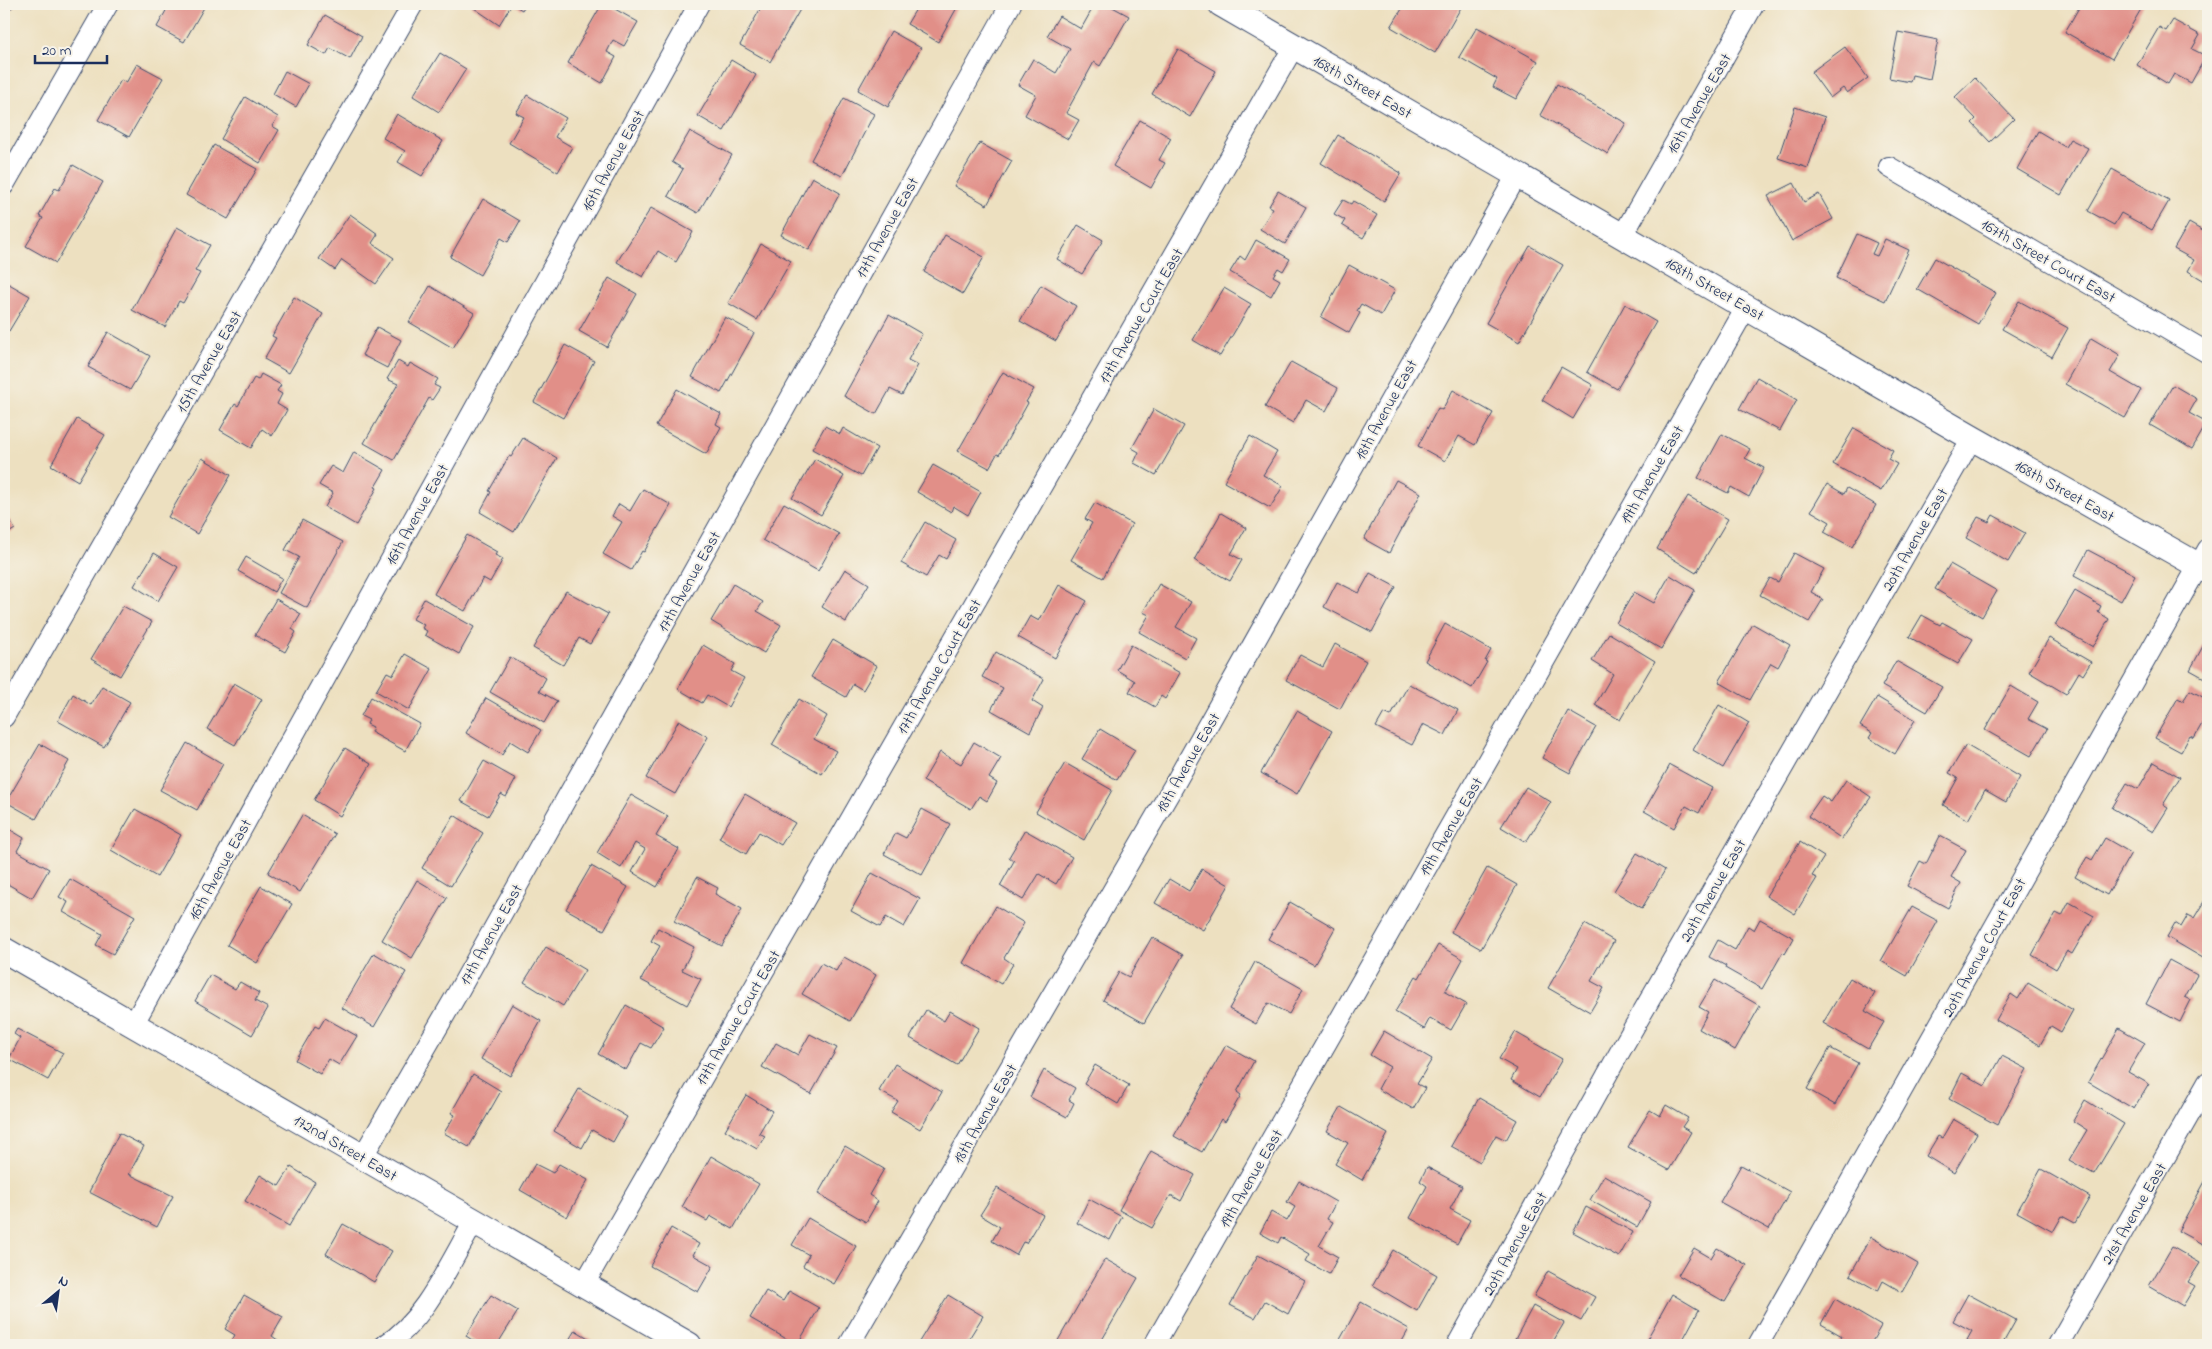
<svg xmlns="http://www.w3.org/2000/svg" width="2212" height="1349" font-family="'Indie Flower',sans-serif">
	<rect width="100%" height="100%" fill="#f7f3e8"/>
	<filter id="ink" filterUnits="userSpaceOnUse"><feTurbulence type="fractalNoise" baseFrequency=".02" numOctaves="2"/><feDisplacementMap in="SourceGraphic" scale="10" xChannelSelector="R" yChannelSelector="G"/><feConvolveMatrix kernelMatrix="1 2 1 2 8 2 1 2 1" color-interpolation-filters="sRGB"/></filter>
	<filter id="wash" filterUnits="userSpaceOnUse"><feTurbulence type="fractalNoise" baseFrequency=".0096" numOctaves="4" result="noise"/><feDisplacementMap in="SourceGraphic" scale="20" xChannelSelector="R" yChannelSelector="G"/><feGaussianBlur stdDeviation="1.12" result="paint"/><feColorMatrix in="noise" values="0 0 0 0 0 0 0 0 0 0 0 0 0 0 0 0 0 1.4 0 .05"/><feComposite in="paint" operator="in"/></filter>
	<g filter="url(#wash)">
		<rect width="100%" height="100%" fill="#ede0c0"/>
		<g id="blocks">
			<path fill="#e18f88" d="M4,4H17L4,13Z
				M165,4H206L184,42L157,27L168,7Z
				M473,4H526L522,10L512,4L499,25L471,6Z
				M602,4H606L638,22L624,46L613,40L607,52L616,57L602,83L568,63Z
				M763,4H799L802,6L770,62L740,45Z
				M919,4H959L938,42L907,24Z
				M1095,4H1107L1129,16L1100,66L1094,62L1066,113L1079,120L1068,139L1025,115L1036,95L1018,85L1033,59L1056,73L1070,49L1047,36L1059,16L1081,29Z
				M1405,4H1419L1425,7L1427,4H1463L1435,53L1391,27Z
				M2081,4H2144L2112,59L2065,32Z
				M325,15L362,36L350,59L330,48L326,55L308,45Z
				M2173,20L2200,35L2192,49L2206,56L2191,83L2174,74L2168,84L2137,65L2159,27L2166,31Z
				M1477,27L1538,61L1516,99L1493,87L1497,79L1459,57Z
				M891,31L921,48L888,107L858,90Z
				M1898,32L1938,40L1930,79L1912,75L1910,82L1889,78Z
				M1845,47L1868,78L1847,93L1843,88L1830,98L1811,72Z
				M1178,49L1216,71L1190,117L1152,94Z
				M440,53L466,69L439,112L413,96Z
				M731,60L756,75L724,131L698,116Z
				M137,64L163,78L129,137L98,120L121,80L126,83Z
				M285,71L309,84L296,107L273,94Z
				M1975,78L2014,119L1990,142L1972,123L1976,119L1955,97Z
				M1557,84L1626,123L1608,154L1540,115Z
				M527,95L566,118L555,137L572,147L558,172L509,143L524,117L516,113Z
				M245,97L278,117L272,126L279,130L260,163L221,139Z
				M844,98L874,114L842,176L811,160Z
				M1795,107L1825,117L1808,168L1778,158Z
				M397,114L443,141L422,176L398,162L405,151L383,138Z
				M1140,120L1171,138L1159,160L1165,163L1151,188L1113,166Z
				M690,131L732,155L698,213L668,196L683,169L672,162Z
				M2038,131L2065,147L2070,139L2088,148L2061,195L2017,169Z
				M1338,135L1401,173L1384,201L1321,163Z
				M980,143L1012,161L987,205L954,186Z
				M214,145L257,169L228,219L186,195Z
				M73,165L103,182L56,263L26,246L43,218L39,216L55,188L59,190Z
				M2112,169L2169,201L2152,230L2121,213L2114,225L2088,211Z
				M812,177L840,193L809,250L781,235Z
				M1794,183L1804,202L1819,194L1833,219L1792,241L1768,196Z
				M1278,191L1306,207L1285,244L1260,229L1273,208L1269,206Z
				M483,199L520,221L508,242L501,238L480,275L450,257Z
				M1343,200L1351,204L1353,201L1377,215L1363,238L1342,225L1345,220L1334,214Z
				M651,208L693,232L676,262L658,251L643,277L617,262Z
				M350,214L378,234L372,243L394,258L376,284L342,260L335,270L319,259Z
				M2189,223L2208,234V283L2188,271L2194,260L2174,249Z
				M1078,225L1103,240L1082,274L1057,259Z
				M177,227L210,245L195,271L200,273L183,303L179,301L165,327L132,310Z
				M1857,234L1877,243L1872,254L1877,256L1885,239L1909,250L1885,301L1836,278Z
				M945,235L984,257L963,294L924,272Z
				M1256,240L1290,259L1283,271L1278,268L1273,276L1280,280L1271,296L1230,272L1240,256L1245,260Z
				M761,244L791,261L757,320L728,303Z
				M1530,246L1563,265L1519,342L1486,323Z
				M1935,258L1996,293L1978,324L1917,289Z
				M1349,265L1395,290L1381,315L1361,304L1357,311L1360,313L1349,333L1321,317Z
				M609,278L637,294L607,347L579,331Z
				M4,281L30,296L9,331L4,329Z
				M1041,285L1076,306L1056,341L1020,321Z
				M430,286L474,313L453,348L409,322Z
				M1224,288L1251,304L1220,356L1193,340Z
				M294,297L323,314L289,373L264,359L276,338L272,336Z
				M2019,301L2068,328L2052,357L2002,329Z
				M1625,304L1656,322L1617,389L1587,372Z
				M889,315L922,334L908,360L918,365L902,395L890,389L876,414L844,396Z
				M725,317L754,333L721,393L692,377Z
				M377,327L401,340L387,368L362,355Z
				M108,332L150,356L130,390L88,367Z
				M2091,338L2120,355L2110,372L2141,390L2125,418L2065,384Z
				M565,345L594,361L563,418L534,402Z
				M398,361L408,367L410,363L438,379L434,385L440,388L432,400L429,398L394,460L364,443L398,384L387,379Z
				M1291,362L1338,388L1326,411L1306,400L1293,423L1265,407Z
				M1561,367L1593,385L1573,419L1542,400Z
				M1003,372L1034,389L1026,402L1028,403L999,455L997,454L989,468L958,451Z
				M261,374L281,385L277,391L282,394L277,404L287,410L272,436L262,429L251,448L220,430L235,404L238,406L254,378L258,380Z
				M1757,377L1797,400L1780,431L1739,409Z
				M2173,385L2197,399L2189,413L2207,423L2192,449L2150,425Z
				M677,389L721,414L716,424L721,427L706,454L656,426Z
				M1453,390L1493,413L1475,445L1459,436L1445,461L1418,446L1438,408L1442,410Z
				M1154,409L1184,426L1156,475L1134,463L1139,452L1132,448Z
				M77,419L105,435L78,481L51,465Z
				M825,426L840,434L843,428L877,448L861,476L812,449Z
				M1854,428L1893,450L1888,459L1897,464L1881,491L1833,464Z
				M1722,434L1750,449L1745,458L1764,468L1749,497L1731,487L1728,493L1698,478Z
				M1250,436L1277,452L1263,475L1283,486L1270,508L1224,482Z
				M523,438L557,458L514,532L480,512L491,492L489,491L509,456L511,457Z
				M354,452L385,470L375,487L377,488L356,525L325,507L333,493L319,485L331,466L343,473Z
				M202,458L231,475L197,534L168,517Z
				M815,459L844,476L821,515L792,498Z
				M933,465L981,492L968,515L953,506L951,512L917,492Z
				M1396,480L1421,493L1389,553L1364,539Z
				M1827,484L1844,494L1847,488L1876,505L1852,547L1824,532L1830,522L1811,511Z
				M643,489L671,505L644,552L642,551L631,570L603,554L622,522L612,516L619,504L630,511Z
				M1688,496L1728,519L1696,573L1657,549Z
				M784,503L839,534L818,571L763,540Z
				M1095,503L1132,524L1103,578L1071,560L1092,523L1085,519Z
				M4,512L15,529L4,536Z
				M1221,513L1246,528L1231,554L1242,560L1230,581L1194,560Z
				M1993,515L2025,533L2008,562L1966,538L1978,517L1989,522Z
				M302,520L343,542L307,608L279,593L299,557L285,550Z
				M925,522L956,540L946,559L939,555L926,577L901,563Z
				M467,535L497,552L495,555L503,559L490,582L483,578L465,611L434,594Z
				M2088,550L2135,575L2121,601L2074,576Z
				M154,553L178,567L158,601L134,586Z
				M1794,553L1824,569L1811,592L1823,599L1809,622L1760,595L1770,578L1778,582Z
				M246,557L282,578L274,592L238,571Z
				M1950,564L1997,591L1982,617L1935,589Z
				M845,569L869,584L846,622L822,607Z
				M1370,573L1396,587L1372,632L1324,607L1337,582L1359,593Z
				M1670,575L1695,590L1661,649L1616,623L1634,592L1654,603Z
				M733,584L763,602L757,611L781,625L764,653L711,621Z
				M1159,584L1191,602L1176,627L1196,638L1185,658L1139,632L1149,615L1143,612Z
				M1059,585L1087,601L1055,658L1018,637L1030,616L1039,621Z
				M566,591L608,614L590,644L579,638L563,665L533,648Z
				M2075,591L2101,606L2098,612L2109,619L2093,647L2055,625Z
				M276,599L301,614L292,629L296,632L285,652L255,635Z
				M424,599L474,627L459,654L425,635L427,631L422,628L424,625L413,619Z
				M123,606L152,622L120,676L91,659Z
				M1922,615L1940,625L1942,622L1973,639L1958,664L1909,637Z
				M1445,624L1491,650L1485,661L1487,662L1472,688L1425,661Z
				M1753,624L1790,645L1778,667L1771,663L1750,700L1719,682Z
				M1609,633L1655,661L1620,720L1595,705L1613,674L1592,661Z
				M2208,637V680L2190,670Z
				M2049,638L2091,662L2083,675L2079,672L2066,694L2029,672Z
				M833,640L877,666L863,690L853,684L846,697L811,677Z
				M1335,644L1366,661L1340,709L1286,680L1300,655L1323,667Z
				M703,645L735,664L731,671L744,678L728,707L707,695L702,703L678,689Z
				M1131,645L1180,673L1165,699L1161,696L1155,707L1129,692L1135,681L1117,670Z
				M996,652L1044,679L1032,701L1043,708L1030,732L991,710L1003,688L982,677Z
				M405,654L432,669L409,710L376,691L387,672L393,675Z
				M510,657L546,678L539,691L557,701L544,723L490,692Z
				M1896,661L1942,687L1927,712L1882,686Z
				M234,683L262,699L235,745L207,729Z
				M1409,684L1458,710L1445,735L1423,724L1412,745L1376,727L1384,713L1391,716Z
				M102,686L130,702L104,747L58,721L73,694L91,705Z
				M2011,686L2038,702L2028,719L2047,729L2031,756L1985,730Z
				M2190,690L2208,700V713L2194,738L2190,736L2181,752L2155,738L2178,698L2183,701Z
				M371,697L420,724L405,751L371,732L373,727L367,724L369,720L361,716Z
				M1877,697L1915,720L1895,754L1869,738L1872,733L1860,726Z
				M486,698L541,730L528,752L510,741L502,755L466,733Z
				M799,699L827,716L814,739L836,751L822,774L772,745Z
				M1719,705L1749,723L1723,768L1693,750Z
				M1297,711L1332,731L1297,794L1261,773Z
				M1568,711L1596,727L1570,773L1542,758Z
				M679,720L708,737L675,794L646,778Z
				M1100,729L1135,750L1117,780L1082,759Z
				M974,742L1001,758L989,778L997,783L987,801L979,796L971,809L923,781L940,752L961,764Z
				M187,743L223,764L197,810L160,790Z
				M40,744L69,761L36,819L6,802Z
				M1966,745L2020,777L2006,802L1985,790L1968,820L1943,805L1958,778L1949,773Z
				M345,748L371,764L340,816L314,800Z
				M484,761L516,779L506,797L501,794L488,816L461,801Z
				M2154,762L2180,777L2163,805L2168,808L2153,832L2112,808L2127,783L2138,789Z
				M1065,763L1112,790L1084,840L1036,812Z
				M1670,765L1712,788L1699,813L1686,806L1674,828L1644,811Z
				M1846,780L1871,797L1842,839L1808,816L1822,796L1831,802Z
				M1526,787L1551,802L1526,842L1501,827Z
				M745,794L795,823L781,845L759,832L746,854L719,838Z
				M631,795L668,816L656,836L679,849L657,887L632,872L645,849L635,843L621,868L597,853Z
				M135,809L181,835L157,877L111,850Z
				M922,809L950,824L922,875L884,854L896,833L906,838Z
				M302,815L335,834L300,892L268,873Z
				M454,815L483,833L451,886L422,868Z
				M4,826L24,838L17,851L49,869L32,898L4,882Z
				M1025,830L1072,857L1056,884L1039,874L1023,900L1000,886L1014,861L1009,857Z
				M1940,836L1966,850L1951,877L1961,883L1948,908L1907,886L1920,861L1926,864Z
				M2105,838L2131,853L2107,895L2075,877L2087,857L2092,860Z
				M1800,842L1824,857L1812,876L1817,878L1795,914L1766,896Z
				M1637,853L1665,870L1642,908L1614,891Z
				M591,866L628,887L604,930L566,909Z
				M1487,868L1517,885L1481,949L1451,932Z
				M1202,869L1229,885L1203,930L1155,903L1169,879L1189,891Z
				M872,873L920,899L904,927L886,917L880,927L851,911Z
				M697,877L718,888L715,894L742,909L722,946L674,921Z
				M70,879L135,916L113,954L96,945L102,934L63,912L68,902L59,897Z
				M417,880L447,898L412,958L382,940Z
				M261,886L292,904L257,963L227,945Z
				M2208,895V961L2167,937L2175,923L2181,927L2188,915L2194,918Z
				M1290,902L1335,928L1314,965L1268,939Z
				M2069,902L2094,916L2072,954L2067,951L2056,969L2032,955L2056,913L2062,916Z
				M996,906L1024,923L1004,958L1013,964L1001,984L963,963Z
				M1912,907L1938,921L1907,976L1881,961Z
				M1760,919L1794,938L1785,954L1783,952L1762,989L1725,968L1726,966L1709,957L1718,940L1735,950L1748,926L1754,930Z
				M1585,924L1614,941L1591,981L1604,988L1590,1012L1548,988Z
				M658,928L694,947L682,970L701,979L687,1005L641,980L660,946L651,941Z
				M1152,937L1183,955L1144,1023L1103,1000L1119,972L1129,977Z
				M1438,945L1463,959L1445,992L1466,1004L1451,1030L1430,1018L1424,1029L1395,1012L1416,976L1419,978Z
				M546,947L585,970L563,1006L524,982Z
				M374,953L406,972L374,1027L342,1008Z
				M844,957L876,975L850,1021L802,994L821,963L836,971Z
				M2169,960L2197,975L2185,997L2191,1000L2180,1022L2146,1004Z
				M1255,962L1303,989L1289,1014L1268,1003L1256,1024L1229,1009Z
				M210,975L235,989L240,982L259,993L255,1001L268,1008L252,1035L195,1001Z
				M1850,978L1875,993L1865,1011L1884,1022L1868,1049L1823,1023Z
				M1715,980L1760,1006L1735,1050L1699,1029L1708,1012L1699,1007Z
				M2028,983L2073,1010L2061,1032L2051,1026L2040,1045L1996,1020L2011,994L2018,999Z
				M512,1004L541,1021L510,1076L481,1059Z
				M626,1005L664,1027L651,1048L641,1043L626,1070L598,1054Z
				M926,1010L944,1021L950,1011L979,1028L957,1065L910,1038Z
				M325,1018L357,1036L339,1065L329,1059L320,1074L295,1060L315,1026L319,1028Z
				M2119,1028L2145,1043L2128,1072L2149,1084L2134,1109L2088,1082Z
				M17,1029L63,1053L48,1080L9,1059L20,1038L14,1034Z
				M1384,1031L1432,1059L1417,1084L1425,1088L1413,1109L1378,1089L1390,1067L1370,1055Z
				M1515,1032L1562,1059L1540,1097L1511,1080L1517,1069L1499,1059Z
				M810,1034L837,1048L811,1094L762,1067L776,1043L798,1055Z
				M1226,1045L1254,1061L1237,1092L1241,1095L1225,1122L1221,1119L1202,1152L1174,1136Z
				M1830,1048L1858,1063L1835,1105L1807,1089Z
				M2002,1056L2027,1069L1997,1125L1949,1099L1962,1073L1985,1086Z
				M895,1064L942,1092L920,1129L891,1112L898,1101L879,1091Z
				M1095,1065L1129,1085L1118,1104L1084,1084Z
				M1044,1070L1075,1088L1069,1100L1074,1103L1067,1117L1030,1097Z
				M473,1074L501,1091L469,1147L444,1133L455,1115L451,1113Z
				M579,1089L627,1117L613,1142L592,1130L582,1148L554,1131Z
				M746,1095L772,1111L759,1133L765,1136L757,1149L725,1130Z
				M1479,1098L1517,1120L1506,1140L1496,1135L1480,1162L1451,1146Z
				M2085,1100L2124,1124L2094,1174L2069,1160L2087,1130L2073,1121Z
				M1666,1105L1688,1118L1682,1127L1691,1132L1669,1170L1628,1147L1650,1110L1660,1116Z
				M1341,1107L1388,1134L1362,1180L1335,1164L1348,1143L1327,1131Z
				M1953,1119L1977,1133L1954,1173L1926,1156L1938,1136L1942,1138Z
				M119,1133L144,1146L129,1174L173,1196L157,1227L89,1192Z
				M845,1146L884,1169L869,1195L878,1201L866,1222L818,1194Z
				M1151,1151L1195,1175L1181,1201L1171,1195L1152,1228L1119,1210Z
				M711,1156L759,1184L733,1229L710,1216L707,1221L682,1207Z
				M535,1164L553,1173L559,1164L588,1180L567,1217L520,1190Z
				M1741,1165L1790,1192L1769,1229L1720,1202Z
				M291,1167L315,1182L289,1226L245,1201L260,1175L279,1186Z
				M1427,1167L1462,1186L1450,1209L1470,1220L1457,1244L1410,1218L1427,1186L1420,1181Z
				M2041,1169L2090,1197L2075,1223L2062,1216L2053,1232L2017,1212Z
				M1604,1175L1651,1202L1637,1227L1590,1200Z
				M2208,1176V1238L2204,1245L2178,1231Z
				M1299,1181L1336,1202L1327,1219L1333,1222L1319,1246L1338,1257L1329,1274L1306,1261L1310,1254L1281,1237L1278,1243L1260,1233L1271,1212L1287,1221L1295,1207L1287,1202Z
				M997,1188L1043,1215L1026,1243L1023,1242L1016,1255L992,1241L1000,1227L980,1215Z
				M1089,1199L1122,1217L1110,1240L1077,1223Z
				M1586,1207L1633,1232L1619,1257L1573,1232Z
				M808,1218L856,1246L834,1284L803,1266L809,1255L792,1245Z
				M343,1224L392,1251L374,1282L326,1254Z
				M671,1228L699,1244L693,1255L713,1266L698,1292L650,1266Z
				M1871,1237L1918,1264L1902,1292L1883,1281L1878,1291L1850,1275Z
				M2172,1247L2200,1263L2188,1282L2195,1286L2183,1306L2149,1286Z
				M1694,1248L1711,1258L1717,1248L1747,1265L1725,1302L1678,1275Z
				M1393,1250L1437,1275L1417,1311L1373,1285Z
				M1258,1255L1305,1281L1288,1314L1265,1301L1255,1318L1230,1305Z
				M1105,1259L1138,1278L1099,1345H1059L1056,1344Z
				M1548,1271L1595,1297L1581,1321L1534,1296Z
				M766,1291L783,1301L789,1291L819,1308L797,1345L750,1318Z
				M1672,1294L1699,1310L1680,1345H1659L1647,1339Z
				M1968,1294L2016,1320L2002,1345H1976L1967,1340L1972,1331L1953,1321Z
				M244,1295L283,1317L272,1336L279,1341L277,1345H229L235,1335L225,1329Z
				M491,1295L518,1311L497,1345H480L466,1336Z
				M948,1295L983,1316L965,1345H917Z
				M1835,1299L1881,1326L1870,1345H1837L1842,1336L1821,1324Z
				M1361,1302L1409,1329L1400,1345H1378L1374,1343L1373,1345H1337Z
				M1533,1306L1564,1323L1551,1345H1518L1513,1343Z
				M575,1330L600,1345H566Z"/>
		</g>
	</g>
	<g filter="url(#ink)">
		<use href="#blocks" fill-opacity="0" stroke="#3a4a6d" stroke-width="1"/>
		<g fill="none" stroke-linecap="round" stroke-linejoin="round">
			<g stroke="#3a4a6d" stroke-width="22">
				<path id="minor" d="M1889,167L2208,353
					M4,185L108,4
					M1623,235L1754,4
					M4,717L413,4
					M133,1025L699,4
					M363,1156L457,994L1011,4
					M583,1286L1294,46
					M385,1345C425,1321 450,1262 474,1222
					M849,1345L1174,785L1517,175
					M1154,1345L1747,306
					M1457,1345L1622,1048L1972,438
					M1758,1345L2208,549
					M2058,1345L2208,1082"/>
			</g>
			<g stroke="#3a4a6d" stroke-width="27">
				<path id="tertiary" d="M1221,4L1972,438L2208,571
					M4,950L689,1345"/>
			</g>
			<use href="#minor" stroke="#fff" stroke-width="20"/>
			<use href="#tertiary" stroke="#fff" stroke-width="25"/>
		</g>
	</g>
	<g text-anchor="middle" stroke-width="4" stroke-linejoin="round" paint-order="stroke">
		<g font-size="16" fill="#1b2f5e" stroke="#f7f3e8">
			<text transform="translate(1363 86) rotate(30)" y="6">168th Street East</text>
			<text transform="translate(1698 103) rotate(-60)" y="6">16th Avenue East</text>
			<text transform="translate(612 160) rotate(-61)" y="6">16th Avenue East</text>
			<text transform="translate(886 227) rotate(-61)" y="6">17th Avenue East</text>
			<text transform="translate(2049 260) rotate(30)" y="6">167th Street Court East</text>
			<text transform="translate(1715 288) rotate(30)" y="6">168th Street East</text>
			<text transform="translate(1140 315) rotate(-60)" y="6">17th Avenue Court East</text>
			<text transform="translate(208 361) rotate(-60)" y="6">15th Avenue East</text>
			<text transform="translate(1385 409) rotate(-61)" y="6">18th Avenue East</text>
			<text transform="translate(1651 474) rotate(-60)" y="6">19th Avenue East</text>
			<text transform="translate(2065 490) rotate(29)" y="6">168th Street East</text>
			<text transform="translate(416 514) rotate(-61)" y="6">16th Avenue East</text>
			<text transform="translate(1914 539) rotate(-60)" y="6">20th Avenue East</text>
			<text transform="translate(688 581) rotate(-61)" y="6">17th Avenue East</text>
			<text transform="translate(938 666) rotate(-60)" y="6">17th Avenue Court East</text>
			<text transform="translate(1187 762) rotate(-60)" y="6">18th Avenue East</text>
			<text transform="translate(1450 826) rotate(-60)" y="6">19th Avenue East</text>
			<text transform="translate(219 869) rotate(-61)" y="6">16th Avenue East</text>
			<text transform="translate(1712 890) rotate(-60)" y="6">20th Avenue East</text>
			<text transform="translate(490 934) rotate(-61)" y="6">17th Avenue East</text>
			<text transform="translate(1983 947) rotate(-61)" y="6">20th Avenue Court East</text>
			<text transform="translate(737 1017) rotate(-60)" y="6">17th Avenue Court East</text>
			<text transform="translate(984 1113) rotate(-60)" y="6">18th Avenue East</text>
			<text transform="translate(346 1147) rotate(30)" y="6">172nd Street East</text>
			<text transform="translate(1250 1178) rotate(-60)" y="6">19th Avenue East</text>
			<text transform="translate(2133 1213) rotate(-60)" y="6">21st Avenue East</text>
			<text transform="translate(1514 1243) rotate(-61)" y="6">20th Avenue East</text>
		</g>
	</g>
	<rect width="2212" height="1349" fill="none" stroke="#f7f3e8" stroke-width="20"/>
	<g transform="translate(58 1292) rotate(29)" stroke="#f7f3e8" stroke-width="4" paint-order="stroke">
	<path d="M0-4L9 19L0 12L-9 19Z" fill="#1b2f5e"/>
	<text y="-8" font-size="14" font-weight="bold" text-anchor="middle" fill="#1b2f5e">N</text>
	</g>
	<path d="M35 55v8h72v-8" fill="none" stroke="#1b2f5e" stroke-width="2.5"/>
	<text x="42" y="55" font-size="15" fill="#1b2f5e" stroke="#f7f3e8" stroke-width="4" paint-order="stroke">20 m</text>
</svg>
